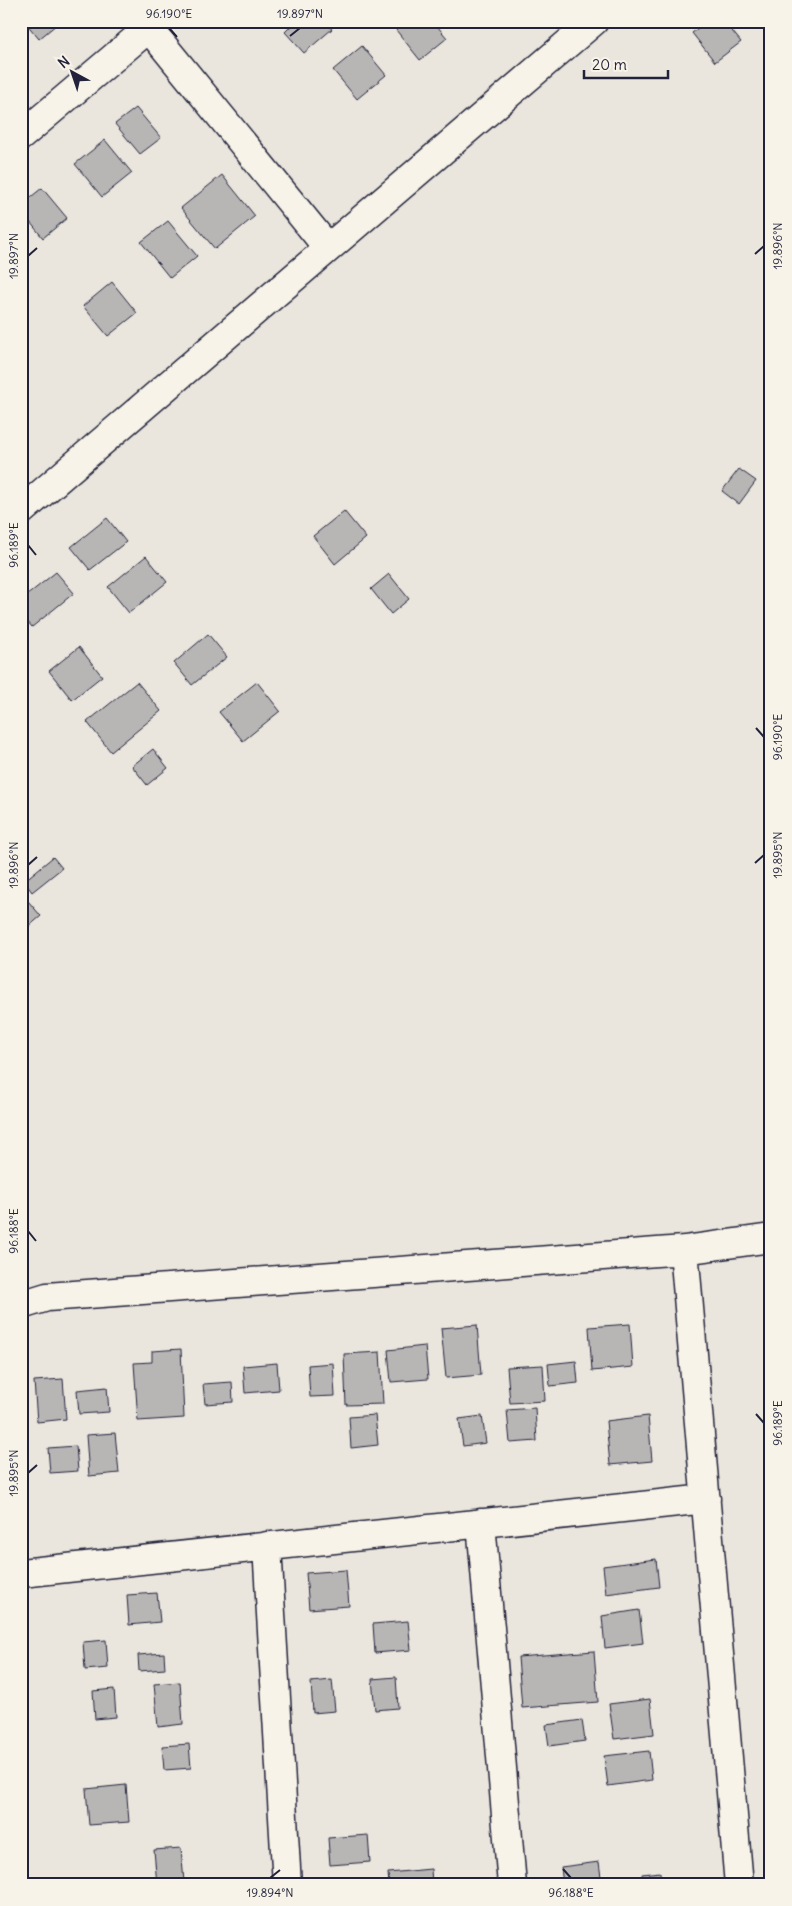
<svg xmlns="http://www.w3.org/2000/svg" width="792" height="1906" font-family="Delius,sans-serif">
	<rect width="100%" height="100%" fill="#eae6de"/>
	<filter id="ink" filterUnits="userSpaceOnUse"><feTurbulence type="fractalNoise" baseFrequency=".02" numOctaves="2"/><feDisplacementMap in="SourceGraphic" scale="10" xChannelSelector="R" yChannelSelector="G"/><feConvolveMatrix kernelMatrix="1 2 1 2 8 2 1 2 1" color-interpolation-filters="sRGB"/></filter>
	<g filter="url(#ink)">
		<path fill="#b8b6b5" stroke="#22223b" d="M28,21H54L57,24L39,39L26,23Z
			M296,21H325L332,29L304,53L285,32Z
			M406,21H433L447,38L420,60L396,30Z
			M707,21H724L741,42L715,62L692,33Z
			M362,46L386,75L357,99L333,70Z
			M136,108L161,138L140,154L115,124Z
			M105,140L132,173L102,197L75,164Z
			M222,175L255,216L215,249L181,208Z
			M42,188L67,218L43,238L21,211V205Z
			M168,221L197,256L170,278L141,242Z
			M21,232L28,240L21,245Z
			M112,282L137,313L108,336L83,306Z
			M739,469L756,481L739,504L722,491Z
			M344,511L366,538L335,564L313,536Z
			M107,518L126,542L90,570L71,547Z
			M146,556L167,582L129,613L108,587Z
			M56,572L74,593L32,627L21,614V600Z
			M389,574L409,599L391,614L371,589Z
			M208,634L227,657L192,685L174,663Z
			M79,647L102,676L72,700L49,671Z
			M137,682L161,711L111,752L87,722Z
			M257,682L280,711L243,741L219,712Z
			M153,749L168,768L147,785L132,766Z
			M21,842L29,851L21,857Z
			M53,857L62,868L32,892L24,881Z
			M28,901L41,916L21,933V906Z
			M630,1324L633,1367L592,1371L589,1327Z
			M477,1325L481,1375L446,1378L441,1328Z
			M425,1346L428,1379L391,1382L388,1350Z
			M181,1349L184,1418L138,1421L134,1363L152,1362V1351Z
			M380,1352L383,1404L346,1405L344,1354Z
			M576,1361L578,1383L550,1386L548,1364Z
			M277,1363L279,1390L245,1393L243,1366Z
			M333,1363L335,1396L310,1397L308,1365Z
			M543,1365L545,1401L510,1403L507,1367Z
			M63,1379L66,1419L37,1422L34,1381Z
			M232,1382L233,1402L205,1404L203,1384Z
			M107,1387L109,1412L79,1414L77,1390Z
			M535,1408L537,1441L510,1443L507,1410Z
			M375,1415L378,1445L351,1448L349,1417Z
			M482,1416L486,1443L463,1446L459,1419Z
			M648,1416L652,1461L610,1465L606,1421Z
			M115,1433L119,1473L89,1476L86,1435Z
			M76,1446L78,1471L50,1473L48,1448Z
			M656,1559L659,1587L606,1594L603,1566Z
			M346,1570L349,1606L309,1609L306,1573Z
			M157,1593L160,1622L129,1625L127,1595Z
			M639,1610L643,1643L605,1648L602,1616Z
			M408,1621L411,1650L375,1653L373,1624Z
			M106,1640L108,1668L85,1670L83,1642Z
			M594,1651L598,1702L522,1708L518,1657Z
			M164,1653L165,1669L139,1671L138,1655Z
			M396,1677L398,1708L375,1710L372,1679Z
			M332,1680L335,1711L313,1713L311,1682Z
			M180,1682L183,1724L158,1727L154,1684Z
			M114,1689L116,1717L95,1719L93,1691Z
			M650,1699L654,1734L614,1739L609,1704Z
			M582,1720L585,1741L549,1746L546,1725Z
			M189,1744L191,1768L164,1770L162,1746Z
			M649,1751L652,1780L608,1786L604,1756Z
			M126,1785L129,1822L89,1825L86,1789Z
			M368,1835L370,1862L330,1865L328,1838Z
			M181,1848L184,1882L157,1885L154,1850Z
			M599,1862L602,1885H563L561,1867Z
			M431,1869L432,1885H389L388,1873Z
			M660,1872L661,1885H643L642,1874Z"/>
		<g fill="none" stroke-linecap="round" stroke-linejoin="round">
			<g stroke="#22223b" stroke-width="31">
				<path id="street" d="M143,21L328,248
					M21,136L157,21
					M21,511L594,21
					M684,1250L739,1885
					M21,1305L47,1297L684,1250L771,1238
					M481,1523L512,1885
					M267,1546L287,1885
					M21,1573L706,1499"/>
			</g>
			<use href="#street" stroke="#f7f3e8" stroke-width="28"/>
		</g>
	</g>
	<path fill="none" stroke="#22223b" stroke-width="2" d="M169,28L177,37M290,36L300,28M755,254L764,246M28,256L37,248M28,545L36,555M756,728L764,737M755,863L764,855M28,865L37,857M28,1231L36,1241M756,1414L764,1423M28,1473L37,1465M563,1869L571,1878M270,1878L280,1870"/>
	<rect width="792" height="1906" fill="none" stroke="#f7f3e8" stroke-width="55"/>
	<g transform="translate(72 72) rotate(320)" stroke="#f7f3e8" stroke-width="4" paint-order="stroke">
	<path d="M0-4L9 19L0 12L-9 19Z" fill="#22223b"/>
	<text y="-8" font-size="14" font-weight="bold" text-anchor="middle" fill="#22223b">N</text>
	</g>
	<path d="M584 70v8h84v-8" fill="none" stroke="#22223b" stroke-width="2.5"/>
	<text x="592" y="70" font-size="15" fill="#22223b" stroke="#f7f3e8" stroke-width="4" paint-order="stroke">20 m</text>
	<rect x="28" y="28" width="736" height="1850" fill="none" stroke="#22223b" stroke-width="2"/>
	<g font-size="12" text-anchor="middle" fill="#22223b">
		<text x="169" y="18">96.190°E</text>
		<text x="300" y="18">19.897°N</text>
		<text transform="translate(778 246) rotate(-90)" y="4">19.896°N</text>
		<text transform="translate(14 256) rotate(-90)" y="4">19.897°N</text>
		<text transform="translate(14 545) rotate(-90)" y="4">96.189°E</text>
		<text transform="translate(778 737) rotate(-90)" y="4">96.190°E</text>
		<text transform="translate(778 855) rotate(-90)" y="4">19.895°N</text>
		<text transform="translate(14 865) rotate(-90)" y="4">19.896°N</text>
		<text transform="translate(14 1231) rotate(-90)" y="4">96.188°E</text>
		<text transform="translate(778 1423) rotate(-90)" y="4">96.189°E</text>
		<text transform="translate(14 1473) rotate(-90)" y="4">19.895°N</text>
		<text x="270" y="1897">19.894°N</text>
		<text x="571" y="1897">96.188°E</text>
	</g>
</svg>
